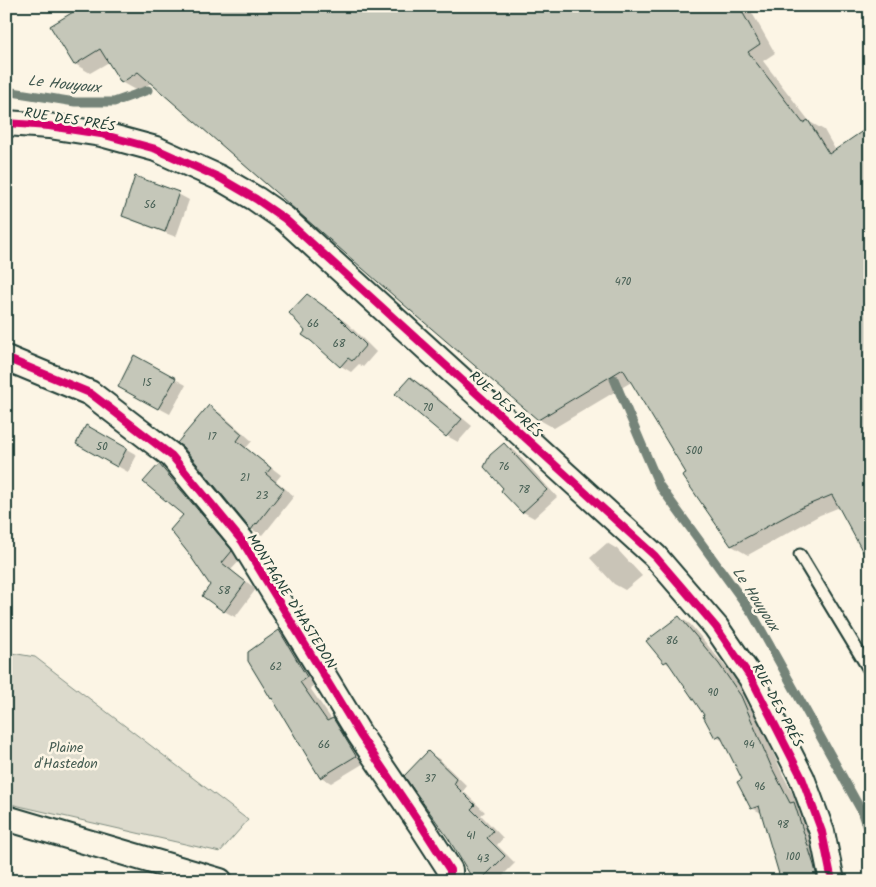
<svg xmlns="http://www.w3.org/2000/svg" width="876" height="887" font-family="Kalam,sans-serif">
	<rect width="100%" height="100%" fill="#fcf5e5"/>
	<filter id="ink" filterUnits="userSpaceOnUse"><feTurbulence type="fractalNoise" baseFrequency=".02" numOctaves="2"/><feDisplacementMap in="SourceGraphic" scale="10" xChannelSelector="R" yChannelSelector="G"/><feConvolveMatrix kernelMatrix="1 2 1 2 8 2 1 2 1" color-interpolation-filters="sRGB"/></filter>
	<g filter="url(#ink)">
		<path fill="#dcdacc" stroke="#7e8c80" d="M6,652L35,657L248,820L220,852L6,803Z"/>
		<path fill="#0003" d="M86,6H748L775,53L763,61L810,122L824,130L836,151L840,507L820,515L748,555L732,546L633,381L554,428L538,419L151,83L137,91L121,82L109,62L90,73L75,64Z
			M135,177L178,194L189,200L176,237L134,221L123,215Z
			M307,295L318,302L347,323L376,352L363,367L359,364L351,372L341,366L307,330Z
			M410,378L421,384L472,426L458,442L447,436L396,394Z
			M175,379L186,385L170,414L119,387Z
			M209,407L220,413L252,441L246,448L281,475L276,481L294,496L268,529H267L262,535L251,529Z
			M87,427L137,455L128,472L78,444Z
			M505,445L515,451L557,497L534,518L523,512L503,491L504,488Z
			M160,465L170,471L242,558L231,570L256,589L235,617L224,611L212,585L184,514Z
			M607,543L617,549L642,576L625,590L614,584L590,558Z
			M679,617L690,624L729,671L751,703L782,773L799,806L804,810L827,881H782L763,814L752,808L744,780L725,742L716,737L706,715L671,666L665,662Z
			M279,632L290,638L317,683L310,688L332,720L333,719L344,725L366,762L331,783L321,777Z
			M428,753L439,759L467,786L463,791L485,812L481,815L503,838L497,845L515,863L503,875L509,881H475Z"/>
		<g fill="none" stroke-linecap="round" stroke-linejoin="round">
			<path stroke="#758479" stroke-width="9" d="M6,91L75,102H114L148,90
				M614,379L659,485L752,613L861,810L870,838"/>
		</g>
		<path fill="#c5c7b9" stroke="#1f3d34" d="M83,6H739L760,44L748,52L803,123L808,120L829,154L870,126V565L832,495L803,507L731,546L682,475L686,473L623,369L538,420L410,310L138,72L121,83L100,49L74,65L50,26Z
			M135,176L179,192L165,232L122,216Z
			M307,294L336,315L366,345L352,361L348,358L340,367L311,341L302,335L305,331L289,313Z
			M134,355L176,378L158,409L118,387Z
			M410,377L462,419L446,437L395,394Z
			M209,405L242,434L237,441L271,468L266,474L284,489L257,524L256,523L251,530L183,447L177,443Z
			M86,425L127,448L117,467L76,444Z
			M504,443L547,490L522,513L501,491L503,488L484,467L490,455Z
			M159,464L231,549L232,551L222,563L246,582L224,612L202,596L210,585L189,554L170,530L183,515L143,482Z
			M679,616L719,664L741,696L771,766L790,803L794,802L814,865L818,881H781L759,806L751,809L737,782L742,779L720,735L715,738L703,716L704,715L667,661L664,663L646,641Z
			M279,630L307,677L300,682L327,721L333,718L356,756L320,778L272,698L271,699L248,661V652Z
			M428,751L457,779L454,784L475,805L471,809L493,831L487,838L505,856L480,881H474L448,838L404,776Z"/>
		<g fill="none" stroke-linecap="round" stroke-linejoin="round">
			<g stroke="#1f3d34" stroke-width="15">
				<path id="service" d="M800,555L870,671"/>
			</g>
			<g stroke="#1f3d34" stroke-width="28">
				<path id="minor" d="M6,123L49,126L101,134L156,149L220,178L256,199L285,219L655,556L716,627L751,678L802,778L822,832L832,881
					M6,358L90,393L172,456L242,541L360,735L421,825L450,870V881
					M6,818L220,881"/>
			</g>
			<use href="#service" stroke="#fcf5e5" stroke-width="11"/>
			<use href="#minor" stroke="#fcf5e5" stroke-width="24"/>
			<g stroke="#fcf5e5" stroke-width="11">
				<path id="cycleway" d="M6,123L49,126L101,134L156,149L220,178L256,199L285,219L655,556L716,627L751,678L802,778L822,832L832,881
					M6,358L90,393L172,456L242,541L360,735L421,825L450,870V881"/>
			</g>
			<use href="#cycleway" stroke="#d6006c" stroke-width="8"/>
		</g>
	</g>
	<g text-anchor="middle" stroke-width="5" stroke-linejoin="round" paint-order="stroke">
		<g font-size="11" fill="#486055">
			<text x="150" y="208">56</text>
			<text x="623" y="285">470</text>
			<text x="313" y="327">66</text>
			<text x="339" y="347">68</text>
			<text x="147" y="386">15</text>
			<text x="428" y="411">70</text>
			<text x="212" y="440">17</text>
			<text x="102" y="450">50</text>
			<text x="694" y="454">500</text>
			<text x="504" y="470">76</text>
			<text x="245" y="481">21</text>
			<text x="524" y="493">78</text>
			<text x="262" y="499">23</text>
			<text x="224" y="594">58</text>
			<text x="672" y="644">86</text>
			<text x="276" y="670">62</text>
			<text x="713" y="696">90</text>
			<text x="324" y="748">66</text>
			<text x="749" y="748">94</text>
			<text x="430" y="782">37</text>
			<text x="760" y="790">96</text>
			<text x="783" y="828">98</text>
			<text x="471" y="839">41</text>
			<text x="793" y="860">100</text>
			<text x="483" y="862">43</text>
		</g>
		<g font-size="14" fill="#1f3d34" stroke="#fcf5e5">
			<text transform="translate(70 119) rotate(9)" y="5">RUE DES PRÉS</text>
			<text transform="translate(506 404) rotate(42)" y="5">RUE DES PRÉS</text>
			<text transform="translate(292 601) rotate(58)" y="5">MONTAGNE D'HASTEDON</text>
			<text transform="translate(778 705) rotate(62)" y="5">RUE DES PRÉS</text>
		</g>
		<g font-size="14" fill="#455c52" stroke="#fcf5e5">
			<text x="66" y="752">Plaine<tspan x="66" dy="16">d'Hastedon</tspan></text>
		</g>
		<g font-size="15" font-style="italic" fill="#435a51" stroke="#fcf5e5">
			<text transform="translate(64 84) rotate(6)" y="5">Le Houyoux</text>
			<text transform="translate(756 599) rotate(57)" y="5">Le Houyoux</text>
		</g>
	</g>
	<rect width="876" height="887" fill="none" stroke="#fcf5e5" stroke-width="25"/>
	<rect x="12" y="12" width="851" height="862" fill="none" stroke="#1f3d34" stroke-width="2" filter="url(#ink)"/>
</svg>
